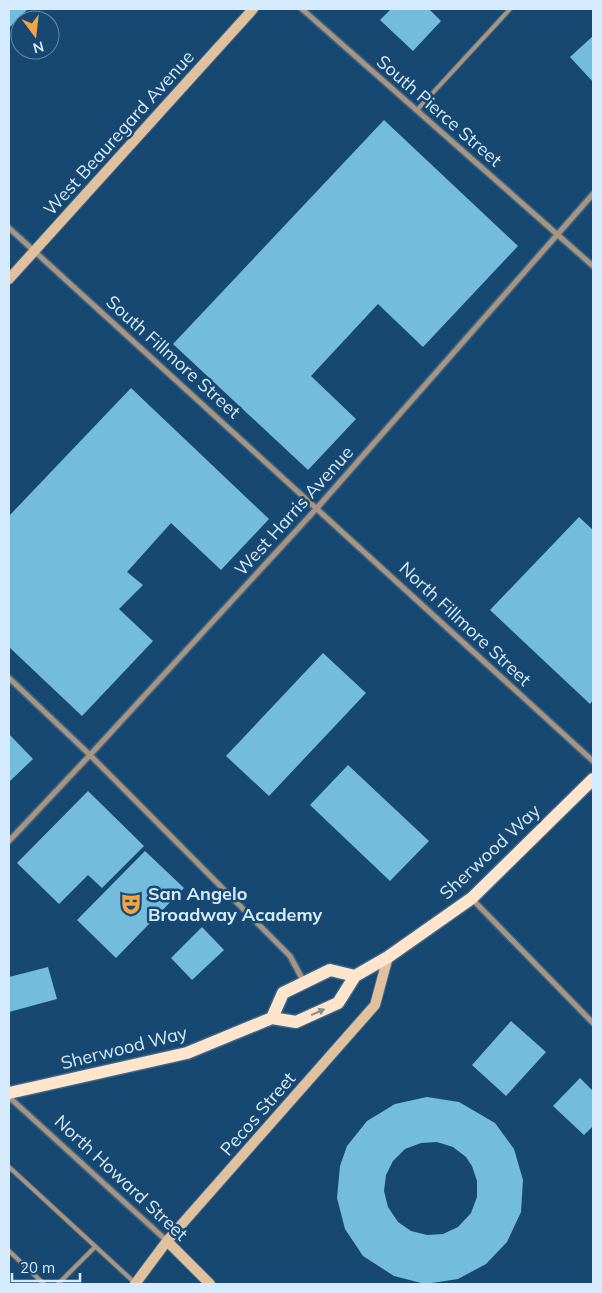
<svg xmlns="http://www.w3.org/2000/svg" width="602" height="1293" font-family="Mulish,sans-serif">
	<rect width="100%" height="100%" fill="#174871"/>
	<path fill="#73bcdc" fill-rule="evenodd" d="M9,9H28L9,28Z
		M391,9H429L441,21L413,51L380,20Z
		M593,36V82L570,57Z
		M384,120L518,246L423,347L378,304L311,376L356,419L308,470L173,344Z
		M131,388L269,519L221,570L171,523L127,572L143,585L119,609L153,641L82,716L9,647V516Z
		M579,517L593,530V700L590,704L490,610Z
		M323,653L366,693L269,796L226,756Z
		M9,734L33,759L9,782Z
		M348,765L429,841L390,881L310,805Z
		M88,791L144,846L102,888L88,875L59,904L17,863Z
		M145,851L184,888L116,958L77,920Z
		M202,927L224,950L192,980L171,958Z
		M48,967L57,999L9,1012V977Z
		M511,1021L546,1052L506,1096L472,1065Z
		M580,1078L593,1091V1126L584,1135L553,1106Z
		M427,1097L459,1102L495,1123L514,1149L523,1180L521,1212L507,1242L486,1264L458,1279L425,1284L394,1276L363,1256L345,1229L337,1198L340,1166L347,1146L367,1121L395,1104ZM437,1142L453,1147L466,1157L472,1166L477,1181V1197L471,1213L458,1227L443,1234L427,1235L411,1231L398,1222L388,1207L384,1191L386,1175L393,1161L405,1149L421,1143Z"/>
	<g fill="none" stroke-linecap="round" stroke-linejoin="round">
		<g stroke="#39658a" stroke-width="6">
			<path id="lane" d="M417,110L510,9
				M9,1167L134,1282
				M9,1251L44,1284
				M58,1284L95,1247"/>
		</g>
		<g stroke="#39658a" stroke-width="8">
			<path id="street" d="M302,9L593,266
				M9,228L593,761
				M9,678L90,755L290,956L304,982
				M9,841L90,755L317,508L593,194
				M472,899L593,1023
				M9,1097L167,1241"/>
		</g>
		<g stroke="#39658a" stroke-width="12">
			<path id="secondary" d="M9,279L253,9
				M167,1241L210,1284
				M135,1284L167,1241L375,1005L388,957"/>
		</g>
		<g stroke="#39658a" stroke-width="15">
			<path id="primary" d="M272,1018L283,993L330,970L355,976
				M9,1093L187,1053L272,1018L296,1022L338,1003L355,976L388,957L472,898L593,779"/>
		</g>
		<use href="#lane" stroke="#a9947f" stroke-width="4"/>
		<use href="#street" stroke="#a9947f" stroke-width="5"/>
		<use href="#secondary" stroke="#e1c09e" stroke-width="10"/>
		<use href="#primary" stroke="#fee5cb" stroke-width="12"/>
	</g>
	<defs><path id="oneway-solid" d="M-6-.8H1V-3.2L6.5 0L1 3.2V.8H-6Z" transform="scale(1.25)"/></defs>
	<use fill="#7f8f9a" href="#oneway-solid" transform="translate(318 1012) rotate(-24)"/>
	<defs>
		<g id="theatre-bare" transform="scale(1.725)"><path d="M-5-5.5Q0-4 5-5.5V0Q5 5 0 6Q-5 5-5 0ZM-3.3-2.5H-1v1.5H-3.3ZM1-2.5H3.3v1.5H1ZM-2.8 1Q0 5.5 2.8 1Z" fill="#f4a443" stroke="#174871" stroke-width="2.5" paint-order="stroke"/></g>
	</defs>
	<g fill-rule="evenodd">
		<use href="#theatre-bare" x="131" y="904"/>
	</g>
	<g text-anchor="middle" stroke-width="5" stroke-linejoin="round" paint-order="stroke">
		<g font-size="18" fill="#d6ebfe" stroke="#174871">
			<text transform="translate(439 111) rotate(41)" y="6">South Pierce Street</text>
			<text transform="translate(119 133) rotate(-48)" y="6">West Beauregard Avenue</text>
			<text transform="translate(173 357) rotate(42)" y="6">South Fillmore Street</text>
			<text transform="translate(294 511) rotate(-48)" y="6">West Harris Avenue</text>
			<text transform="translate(465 624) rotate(43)" y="6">North Fillmore Street</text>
			<text transform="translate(490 852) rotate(-43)" y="6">Sherwood Way</text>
			<text transform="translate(124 1048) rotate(-14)" y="6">Sherwood Way</text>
			<text transform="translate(258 1114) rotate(-49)" y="6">Pecos Street</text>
			<text transform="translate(121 1178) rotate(43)" y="6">North Howard Street</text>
		</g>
		<g font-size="18" font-weight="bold" fill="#d6ebfe" stroke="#174871" text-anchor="start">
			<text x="148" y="900">San Angelo<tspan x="148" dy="21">Broadway Academy</tspan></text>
		</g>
	</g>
	<rect width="602" height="1293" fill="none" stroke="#d6ebfe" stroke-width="20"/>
	<g transform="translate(35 35) rotate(165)"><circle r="24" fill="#174871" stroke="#6389a9"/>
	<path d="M0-4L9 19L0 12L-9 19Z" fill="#f4a443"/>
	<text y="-8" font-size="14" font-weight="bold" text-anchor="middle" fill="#d6ebfe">N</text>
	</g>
	<path d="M12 1273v8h68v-8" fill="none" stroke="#d6ebfe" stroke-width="2.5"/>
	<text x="20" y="1273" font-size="15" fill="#d6ebfe" stroke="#174871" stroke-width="4" paint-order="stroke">20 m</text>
</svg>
